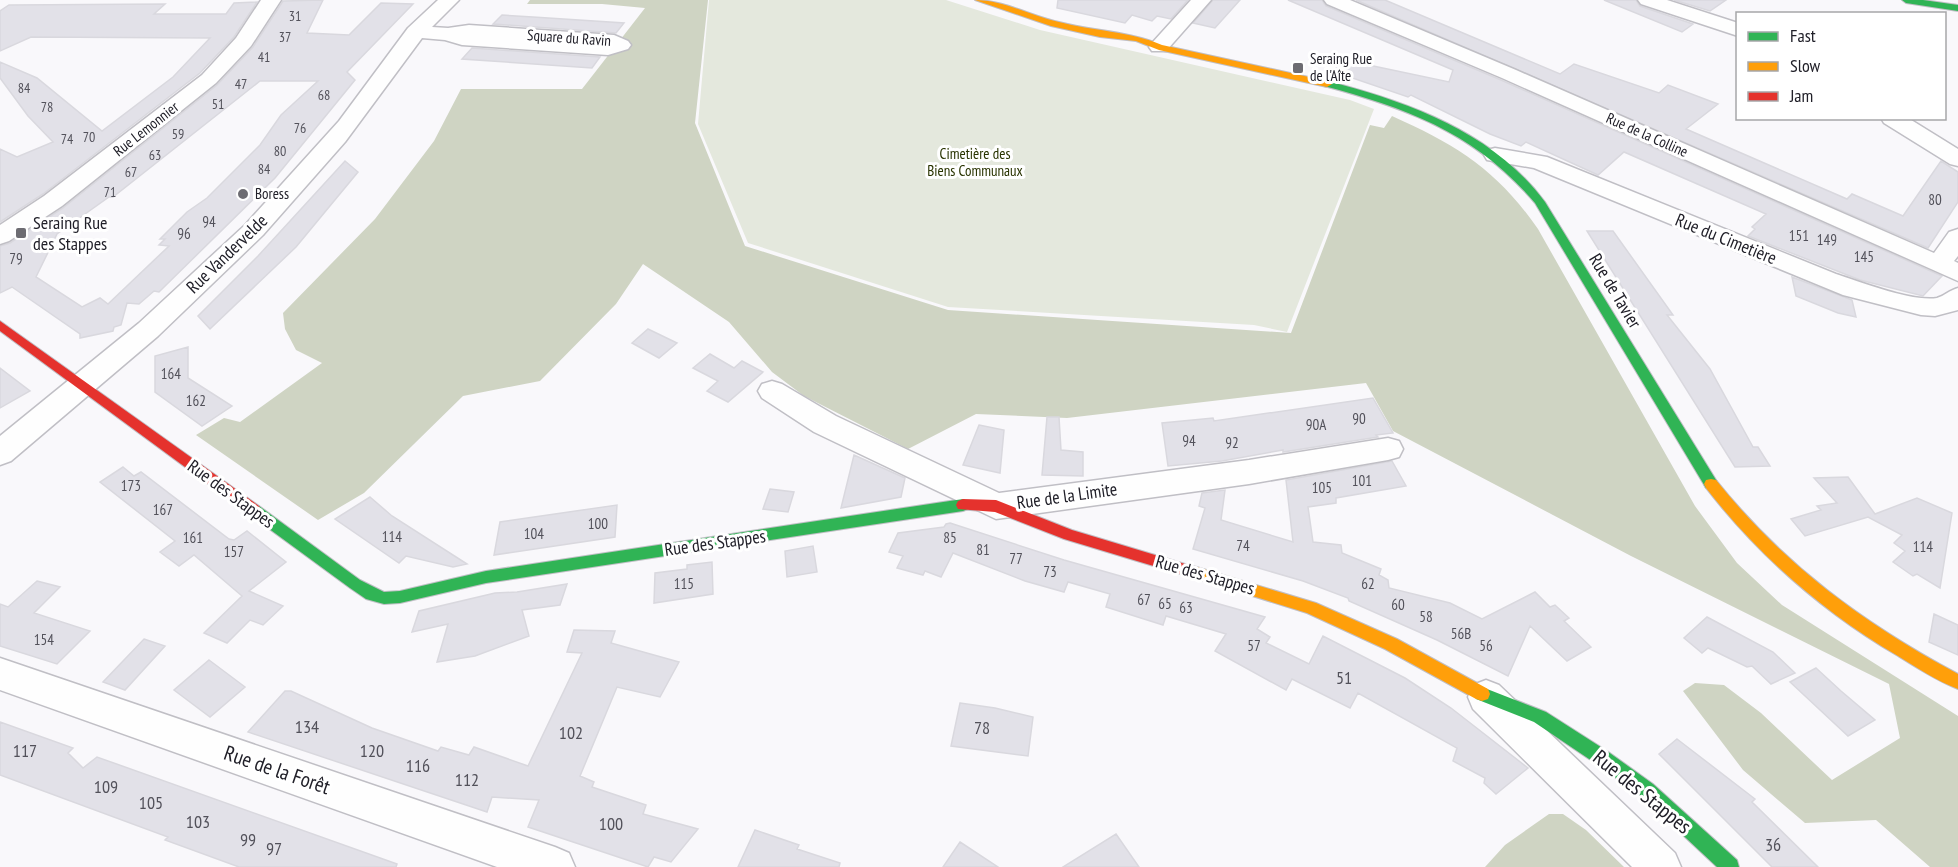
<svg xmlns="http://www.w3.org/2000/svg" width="1958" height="867" font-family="'PT Sans Narrow',sans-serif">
	<rect width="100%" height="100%" fill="#f9f8fb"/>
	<path fill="#e4e8dd" d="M709,0H946L1040,30L1350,100L1374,109L1287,332L1254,325L948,307L748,243L698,124Z"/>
	<path fill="#cfd4c3" d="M530,0H708L695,123L745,246L948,310L1291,333L1370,125L1384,128L1392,116C1457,145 1497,170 1538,229L1695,506L1737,563L1782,605L1958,716V867H1930L1876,820L1805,823L1743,770L1683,691L1695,683L1724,685L1761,713L1832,780L1900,738L1889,684L1631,556L1393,431L1366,383L1067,418L976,414L908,449L804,396L772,372L729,322L643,264L616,304L540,381L463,396L364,493L318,520L196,435L224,418L240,422L322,363L296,350L285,329L283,313L375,219L434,141L461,89H582L645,8L602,4H527Z
		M1549,814H1563L1586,830L1624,867H1485L1505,845Z"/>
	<path fill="#e2e1e8" stroke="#d9d8de" stroke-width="1.5" fill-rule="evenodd" d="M323,0L307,33L349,35L381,3L413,4L347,72L355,80L275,178L159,292L154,291L139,304L127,303L121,325L114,327L113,331L80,338V334L12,287L0,293V246L10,243L63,208L217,85L253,47L283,1ZM260,81H318L281,115L260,145L207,198L187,212L160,239H165L159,245L169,246L108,304L100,298L82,307L36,277L57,234L109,197H113Z
		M1058,0H1188L1171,19L1157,16L1152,21L1132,15L1125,23L1057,8Z
		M1213,0H1240L1215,28L1193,23Z
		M1288,0H1322L1326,6L1501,80L1942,276L1923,296L1860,280L1748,236L1755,229L1752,227L1766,214L1624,152L1598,175L1526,142L1521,146L1490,134L1411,95L1408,97L1332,71L1335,58L1449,82L1453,70Z
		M1356,0H1385L1560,74L1574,64L1659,93L1668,85L1718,104L1686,129L1847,199L1852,194L1903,216L1941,161L1958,172V202L1928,248Z
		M1604,0H1636L1640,6L1693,24L1682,32Z
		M1674,0H1726L1710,11Z
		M257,2L234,37L200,73L43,194L0,222V149L17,157L53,142L28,116L0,78V62L37,78L102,131L173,77L210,38L31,37L0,51V11L9,5L165,4L154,14H226L234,3Z
		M502,15L533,17L624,23L616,33L493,24Z
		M472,48L600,57L592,68L462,59Z
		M345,161L358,172L296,247L210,329L198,316L258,256Z
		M1587,231H1613L1673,315H1667L1710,369L1753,447H1758L1770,466L1735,467Z
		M1792,277L1852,300L1856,317L1838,313L1796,296Z
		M648,329L677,343L659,358L632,343Z
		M188,347V378L232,406L202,426L155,392V356Z
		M710,354L734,368L742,361L763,372L728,402L707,391L718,381L693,368Z
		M0,368L30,391L0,408Z
		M1373,398L1393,433L1376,435L1378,437L1283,452V450L1222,461L1168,466L1162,423L1213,418L1214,421Z
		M1047,417H1059L1061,450L1083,452V476L1042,475Z
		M979,425L1004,430L1000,473L963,465Z
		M854,455L905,478L901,497L841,508Z
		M1392,461L1406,486L1336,498V503L1308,507L1313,542L1341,545L1342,553L1381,569L1379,575L1388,580L1389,588L1450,603L1482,619L1535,592L1550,607L1555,605L1569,618L1564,621L1591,647L1567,661L1530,626L1508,676L1437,640L1349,601L1348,598L1303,581L1193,549L1205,508L1199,506L1202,493L1225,490L1221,520L1293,542L1286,480Z
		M123,467L134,476L141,472L229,539L234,540L247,531L286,562L249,591L283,606L263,625L250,620L227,643L204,633L242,596L194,555L179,566L160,552L175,541L100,482Z
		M1848,477L1875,514L1917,498L1952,513L1940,588L1917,574L1913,576L1893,562L1905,551L1894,543L1902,535L1868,517L1805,536L1791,519L1821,510L1817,506L1837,503L1814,478Z
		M770,489L794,492L788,512L763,509Z
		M370,497L392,516L467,564L453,567L406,556L399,563L335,519Z
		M617,505L615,537L494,555L500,522Z
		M950,523L1064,560L1265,617L1257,629L1270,637L1266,643L1309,664L1323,636L1405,678L1451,708L1528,768L1496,794L1484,783L1485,778L1453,761L1457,748L1358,693L1350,708L1292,679L1286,690L1215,651L1226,634L1166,616L1163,625L1106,607L1110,594L1068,582L1064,592L1025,581L953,553L941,577L925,571L923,575L897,568L903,556L889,552L898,533L944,527L946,524Z
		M813,546L817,572L787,577L785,551Z
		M712,562L713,594L654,603L655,573L687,569V565Z
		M37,581L60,587L34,613L90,631L57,664L0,646V604L8,607Z
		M567,584L560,605L522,610L529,636L475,656L437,662L448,624L412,632L419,611L495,593L517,592Z
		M1934,614L1958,625V655L1929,642Z
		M1707,617L1773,652L1795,673L1771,684L1752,666L1747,667L1708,648L1702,653L1684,638Z
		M574,630L615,631L611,643L679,662L660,697L617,687L580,776L594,782L592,787L646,805L643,814L698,829L671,862L654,857L648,867L528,827L539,800L492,797L487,812L248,732L285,691H291L372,728L438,751L441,747L469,755L474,747L528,766L582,653L567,652Z
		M144,639L165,646L125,690L103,682Z
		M209,660L245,687L210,717L174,690Z
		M1816,668L1841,691L1875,720L1848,736L1790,682Z
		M960,703L995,708L1033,717L1028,756L951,746Z
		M0,722L73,748L68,753L83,768L97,757L397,864L396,867H239L165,840L168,837L0,775Z
		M1677,739L1755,799L1752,802L1818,867H1772L1659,754Z
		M755,830L799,845L797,849L840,863L839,867H738Z
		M1116,834L1139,867H1063Z
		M960,842L998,867H943Z"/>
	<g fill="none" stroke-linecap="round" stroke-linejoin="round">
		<g stroke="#c0bfc5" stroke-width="3">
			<path id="street" d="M261,0H281L251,46L216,83L62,206L9,241L0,244V225L44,196L202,75L236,38Z
				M438,0H459L432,27L448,28L469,25L614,35L628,41L631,45L628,49L608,55L462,45L445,40L422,38L345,142L263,235L158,336L11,461L0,465V436L139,323L245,225L339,121L408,28Z
				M1191,0H1211L1166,51H1152L1149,47L1152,43Z
				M1324,0H1350L1516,70L1934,253L1949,232L1958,229V256L1954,261L1958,263V281L1502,78L1327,4Z
				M1638,0H1667L1738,23V36L1641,4Z
				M1881,118H1908L1958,149V166L1950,164L1884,123Z
				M1495,148L1547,157L1836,274C1861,282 1912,302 1937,298C1944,296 1950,290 1958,288V310L1935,316L1921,315L1843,295L1534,168L1487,160L1484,155L1487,150Z
				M772,381L782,384L836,416L999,493L1249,460L1388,438L1399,441L1403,449L1399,457L1388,460L1249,484L996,519L814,432L762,398L758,391L762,384Z
				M0,658L555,847L569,853L575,867H497L0,690Z
				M1486,680L1499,685L1675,853L1681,867H1632L1473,709L1468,697L1473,685Z"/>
		</g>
		<g stroke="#c0bfc5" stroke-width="2">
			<path id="fast" d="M1902,0H1923L1958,5V11L1906,3Z
				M1327,81C1409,102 1493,132 1545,202L1716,480L1718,484L1716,488H1706L1535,203C1476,134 1410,109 1324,86V82Z
				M963,499L968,501L970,505L968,509L963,511L486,583L400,603L384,604L366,599L350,588L249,514L247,510L249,506H259L360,580L384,592L400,591L486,571Z
				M1482,687L1546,712L1607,751L1653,784L1737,860L1739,867H1717L1641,796L1595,763L1534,722L1476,699L1474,694L1476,689Z"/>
		</g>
		<g stroke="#c0bfc5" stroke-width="2">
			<path id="slow" d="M975,0C1004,0 1031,16 1059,22C1093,31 1129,31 1162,45L1327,81L1332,84L1327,87L1159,50L1136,41L1100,37L1051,26Z
				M1711,479L1716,480C1784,565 1863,623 1958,674V689C1937,681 1917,668 1898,656C1823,612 1759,556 1706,488L1704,484L1706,480Z
				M1190,565L1316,603L1397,639L1488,689L1490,694L1488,699L1482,701L1476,699L1385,649L1307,613L1185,575L1182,571L1185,567Z"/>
		</g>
		<g stroke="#c0bfc5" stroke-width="2">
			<path id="jam" d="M0,321L259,506L261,510L259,514H249L0,331Z
				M963,499L996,500L1072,530L1195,567L1198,571L1195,575L1190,577L1064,539L995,512L958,509L956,505L958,501Z"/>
		</g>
		<use href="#street" fill="#fefefe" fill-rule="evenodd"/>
		<use href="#fast" fill="#30b455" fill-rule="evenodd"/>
		<use href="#slow" fill="#ff9f0a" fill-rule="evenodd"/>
		<use href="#jam" fill="#e5322d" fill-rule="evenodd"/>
	</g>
	<g fill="#6d6c72" stroke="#fff" stroke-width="2">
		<rect x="1292" y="62" width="12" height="12" rx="3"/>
		<circle cx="243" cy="194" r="6"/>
		<rect x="15" y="227" width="12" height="12" rx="3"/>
	</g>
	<g text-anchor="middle" stroke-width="6" stroke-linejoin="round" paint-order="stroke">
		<g font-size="14" fill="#52515a">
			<text x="295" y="21">31</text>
			<text x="285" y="42">37</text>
			<text x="264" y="62">41</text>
			<text x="241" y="89">47</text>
			<text x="24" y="93">84</text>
			<text x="324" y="100">68</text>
			<text x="218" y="109">51</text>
			<text x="47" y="112">78</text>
			<text x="300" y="133">76</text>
			<text x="178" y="139">59</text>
			<text x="89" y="142">70</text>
			<text x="67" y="144">74</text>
			<text x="280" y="156">80</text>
			<text x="155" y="160">63</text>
			<text x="264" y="174">84</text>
			<text x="131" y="177">67</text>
			<text x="110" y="197">71</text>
		</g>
		<g font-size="15" fill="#212029" stroke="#fff">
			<text transform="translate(569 38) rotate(4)" y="5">Square du Ravin</text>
			<text transform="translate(146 129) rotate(-38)" y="5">Rue Lemonnier</text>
			<text transform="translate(1647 135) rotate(24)" y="5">Rue de la Colline</text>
		</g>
		<g font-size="15" fill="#212029" stroke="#fff" text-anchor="start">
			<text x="1310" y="64">Seraing Rue<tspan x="1310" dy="17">de l'Aîte</tspan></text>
			<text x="255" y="199">Boress</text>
		</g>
		<g font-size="15" fill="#293400" stroke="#fff">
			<text x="975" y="159">Cimetière des<tspan x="975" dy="17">Biens Communaux</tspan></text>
		</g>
		<g font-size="15" fill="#52515a">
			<text x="1935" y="205">80</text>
			<text x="209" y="227">94</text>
			<text x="184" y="239">96</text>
			<text x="1799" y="241">151</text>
			<text x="1827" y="245">149</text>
			<text x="1864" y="262">145</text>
			<text x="16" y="264">79</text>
			<text x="171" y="379">164</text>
			<text x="196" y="406">162</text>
			<text x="1359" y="424">90</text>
			<text x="1316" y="430">90A</text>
			<text x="1189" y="446">94</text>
			<text x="1232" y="448">92</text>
			<text x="1362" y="486">101</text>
			<text x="131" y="491">173</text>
			<text x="1322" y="493">105</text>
			<text x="163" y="515">167</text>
			<text x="598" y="529">100</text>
			<text x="534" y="539">104</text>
			<text x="392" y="542">114</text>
			<text x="193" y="543">161</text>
			<text x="950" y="543">85</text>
			<text x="1243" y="551">74</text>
			<text x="1923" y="552">114</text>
			<text x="983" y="555">81</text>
			<text x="234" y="557">157</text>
			<text x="1016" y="564">77</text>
			<text x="1050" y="577">73</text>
			<text x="684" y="589">115</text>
			<text x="1368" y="589">62</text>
			<text x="1144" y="605">67</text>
			<text x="1165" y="609">65</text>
			<text x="1398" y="610">60</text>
			<text x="1186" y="613">63</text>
			<text x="1426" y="622">58</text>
			<text x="1461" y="639">56B</text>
			<text x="44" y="645">154</text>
			<text x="1254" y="651">57</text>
			<text x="1486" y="651">56</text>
		</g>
		<g font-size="18" fill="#212029" stroke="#fff" text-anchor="start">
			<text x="33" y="229">Seraing Rue<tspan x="33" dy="21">des Stappes</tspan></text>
		</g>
		<g font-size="18" fill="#212029" stroke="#fff">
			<text transform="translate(1726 239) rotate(22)" y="6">Rue du Cimetière</text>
			<text transform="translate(227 254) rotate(-44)" y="6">Rue Vandervelde</text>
			<text transform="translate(1615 291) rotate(59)" y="6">Rue de Tavier</text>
			<text transform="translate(231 494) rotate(36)" y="6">Rue des Stappes</text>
			<text transform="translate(1067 496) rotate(-8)" y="6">Rue de la Limite</text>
			<text transform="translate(715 543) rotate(-8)" y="6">Rue des Stappes</text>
			<text transform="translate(1205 575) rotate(16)" y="6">Rue des Stappes</text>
		</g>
		<g font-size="18" fill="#52515a">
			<text x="1344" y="684">51</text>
			<text x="307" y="733">134</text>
			<text x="982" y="734">78</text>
			<text x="571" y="739">102</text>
			<text x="25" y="757">117</text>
			<text x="372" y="757">120</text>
			<text x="418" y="772">116</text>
			<text x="467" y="786">112</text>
			<text x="106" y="793">109</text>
			<text x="151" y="809">105</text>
			<text x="198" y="828">103</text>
			<text x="611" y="830">100</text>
			<text x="248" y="846">99</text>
			<text x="1773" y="851">36</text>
			<text x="274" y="855">97</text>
		</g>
		<g font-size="21" fill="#212029" stroke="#fff">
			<text transform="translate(277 770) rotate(19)" y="7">Rue de la Forêt</text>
			<text transform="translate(1642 792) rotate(39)" y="7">Rue des Stappes</text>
		</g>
	</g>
	<rect x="1736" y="12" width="210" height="108" fill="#ffffff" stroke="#a6a6a9" stroke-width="1.5"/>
	<rect x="1748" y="32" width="30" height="9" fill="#30b455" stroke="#a6a6a9" stroke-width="1.5"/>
	<text x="1790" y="42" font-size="18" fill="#212029">Fast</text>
	<rect x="1748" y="62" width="30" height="9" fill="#ff9f0a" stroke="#a6a6a9" stroke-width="1.5"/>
	<text x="1790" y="72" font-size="18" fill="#212029">Slow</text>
	<rect x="1748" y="92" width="30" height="9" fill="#e5322d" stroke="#a6a6a9" stroke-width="1.5"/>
	<text x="1790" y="102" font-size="18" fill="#212029">Jam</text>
</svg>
